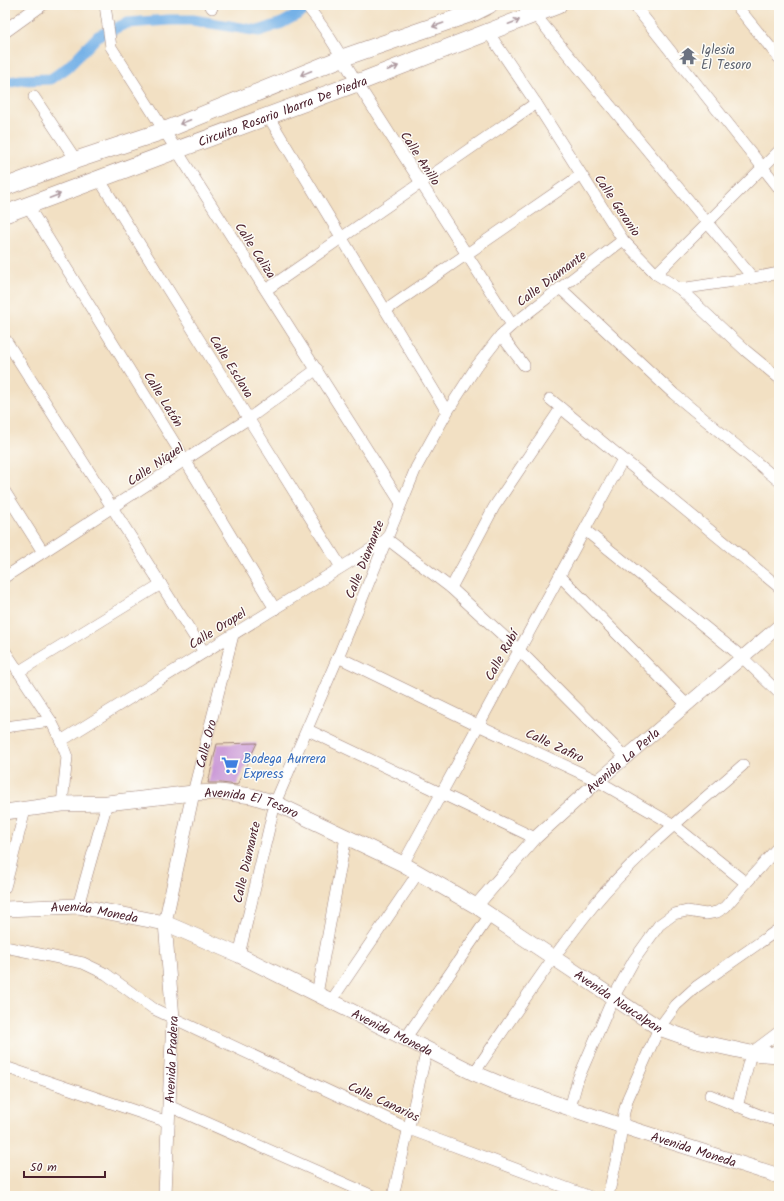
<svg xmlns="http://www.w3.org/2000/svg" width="784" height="1201" font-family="Kalam,sans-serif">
	<rect width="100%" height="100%" fill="#fdfcf7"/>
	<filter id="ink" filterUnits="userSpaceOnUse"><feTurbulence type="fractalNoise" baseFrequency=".025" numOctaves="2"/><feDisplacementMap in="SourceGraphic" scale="8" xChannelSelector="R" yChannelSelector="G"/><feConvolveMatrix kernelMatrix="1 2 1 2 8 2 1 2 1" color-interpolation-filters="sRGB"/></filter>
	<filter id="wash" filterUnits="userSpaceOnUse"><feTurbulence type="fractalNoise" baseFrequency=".012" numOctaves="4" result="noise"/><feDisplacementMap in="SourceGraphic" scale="16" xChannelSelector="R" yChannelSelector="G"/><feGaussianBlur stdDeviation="0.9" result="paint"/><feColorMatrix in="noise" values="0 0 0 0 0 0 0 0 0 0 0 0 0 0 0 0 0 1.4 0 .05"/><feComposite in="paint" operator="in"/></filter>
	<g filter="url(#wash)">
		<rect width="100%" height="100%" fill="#f2e0c3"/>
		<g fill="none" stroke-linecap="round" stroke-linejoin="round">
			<path stroke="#75b1e7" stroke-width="11" d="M5,83L21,80L51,79L68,67L98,36L127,23L169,20H193L259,31L282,23L315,5"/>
		</g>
		<g id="blocks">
			<path fill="#cc9cd8" d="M257,743L237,785L221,783H208L217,744Z"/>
		</g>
	</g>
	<g filter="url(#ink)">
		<use href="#blocks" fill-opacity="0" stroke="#9e8077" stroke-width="1"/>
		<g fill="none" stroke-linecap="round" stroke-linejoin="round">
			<g stroke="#9e8077" stroke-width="12">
				<g id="minor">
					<path d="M105,5L111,47L401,503"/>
					<path d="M210,5L212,8"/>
					<path d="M306,5C326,29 341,56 357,83L512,325"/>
					<path d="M527,5L753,278"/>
					<path d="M634,5L779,188"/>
					<path d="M736,5L779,58"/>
					<path d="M488,32L536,103L623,240L656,274L680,289L746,351L779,378"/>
					<path d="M34,97L76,160"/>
					<path d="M268,116L447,412"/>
					<path d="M99,179L341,567"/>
					<path d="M28,206L185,460L275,609"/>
					<path d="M656,274L779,151"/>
					<path d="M560,288L674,394L779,481"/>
					<path d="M680,289L753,278L779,273"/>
					<path d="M266,290L536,103"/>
					<path d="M386,310L581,175"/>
					<path d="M501,335L524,365"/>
					<path d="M5,339L204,652"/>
					<path d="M550,399L779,587"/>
					<path d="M5,492L43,552"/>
					<path d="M585,530L742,657L779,693"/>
					<path d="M560,576L687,705"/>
					<path d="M5,577L248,419L317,369"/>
					<path d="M451,588L494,507L561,408"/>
					<path d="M5,651L51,721L61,741L67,757L62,804"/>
					<path d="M338,657L478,725L598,781L674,825L746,883"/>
					<path d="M18,672L161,584"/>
					<path d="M5,727L51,721"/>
					<path d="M308,730L535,838"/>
					<path d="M61,741L387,539L451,588L519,650L625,757"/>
					<path id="s1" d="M193,793L233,635"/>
					<path d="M403,864L623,459"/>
					<path d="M5,887L25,810"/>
					<path d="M78,906L107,803"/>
					<path d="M5,947L83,963L106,974L154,1009L409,1129L588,1196"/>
					<path d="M239,955L275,803L338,657L416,468L447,412L476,367L501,335L512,325L623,240"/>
					<path d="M317,994L346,837"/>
					<path d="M331,1001L418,873"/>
					<path d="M405,1039L490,915"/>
					<path d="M5,1067L168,1122"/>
					<path d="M474,1073C513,1017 550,959 593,906C637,853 692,810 743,765"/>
					<path d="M710,1095L767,1118L779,1121"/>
					<path d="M169,1106L373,1196"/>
					<path d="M737,1107L751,1053L779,1032"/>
					<path d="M570,1108L578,1079L613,998L634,960L659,925L674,914L687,911L706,914L717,912L725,907L779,846"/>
					<path d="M393,1196L427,1049"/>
					<path d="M608,1196L618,1153L624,1112L628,1098L659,1028L676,1005L696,987L779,929"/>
				</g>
			</g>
			<g stroke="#9e8077" stroke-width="14">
				<g id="tertiary">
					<path d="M5,31L41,5"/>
					<path id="s2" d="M476,906L535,838L598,781L779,626"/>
					<path id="s3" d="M164,1196L165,1193L173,1018L165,923L193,793"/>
				</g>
			</g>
			<g stroke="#9e8077" stroke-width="16">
				<g id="secondary">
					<path id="s4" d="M5,812L62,804L107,803L193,793L220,792L252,796L275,803L403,864L476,906L659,1028L696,1041L751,1053L779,1055"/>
					<path id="s5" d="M5,909L78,906L165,923L239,955L317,994L474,1073L505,1086L622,1126L779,1176"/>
				</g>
			</g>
			<g stroke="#9e8077" stroke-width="18">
				<g id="primary">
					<path d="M5,187L76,160L163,131L342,58L475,12L489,5"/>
					<path id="s6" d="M5,214L357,83L558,5"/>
				</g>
			</g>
			<use href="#minor" stroke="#fff" stroke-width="11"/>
			<use href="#tertiary" stroke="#fff" stroke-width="13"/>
			<use href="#secondary" stroke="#fff" stroke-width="15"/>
			<use href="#primary" stroke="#fff" stroke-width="17"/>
		</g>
		<defs><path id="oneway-shaft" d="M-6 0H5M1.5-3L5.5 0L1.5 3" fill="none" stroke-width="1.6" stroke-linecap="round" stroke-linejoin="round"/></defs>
		<g stroke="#ae9aa0">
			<use href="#oneway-shaft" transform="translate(514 22) rotate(-21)"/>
			<use href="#oneway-shaft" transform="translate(438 25) rotate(161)"/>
			<use href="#oneway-shaft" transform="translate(393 68) rotate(-21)"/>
			<use href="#oneway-shaft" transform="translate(306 73) rotate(158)"/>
			<use href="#oneway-shaft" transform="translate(185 122) rotate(158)"/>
			<use href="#oneway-shaft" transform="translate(55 196) rotate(-21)"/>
		</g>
	</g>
	<defs>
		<g id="temple-bare" transform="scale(1.38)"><path d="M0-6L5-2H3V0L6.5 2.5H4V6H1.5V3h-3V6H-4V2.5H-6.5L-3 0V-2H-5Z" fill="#6b7280" stroke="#fdfcf7" stroke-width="2.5" paint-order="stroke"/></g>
		<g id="supermarket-bare" transform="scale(1.38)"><path d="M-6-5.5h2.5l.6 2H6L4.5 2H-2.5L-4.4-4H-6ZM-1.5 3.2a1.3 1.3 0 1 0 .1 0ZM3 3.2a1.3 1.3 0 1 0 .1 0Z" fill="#3f7fe0" stroke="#fdfcf7" stroke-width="2.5" paint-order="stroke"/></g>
	</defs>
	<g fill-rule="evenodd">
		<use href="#temple-bare" x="688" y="56"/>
		<use href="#supermarket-bare" x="230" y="765"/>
	</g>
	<g text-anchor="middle" stroke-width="3" stroke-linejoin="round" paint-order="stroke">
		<g font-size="13" fill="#5b616d" stroke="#fdfcf7" text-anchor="start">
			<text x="701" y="54">Iglesia<tspan x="701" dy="15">El Tesoro</tspan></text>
		</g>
		<g font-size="13" fill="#4a1f2b" stroke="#fdfcf7">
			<text dy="5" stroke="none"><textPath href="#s6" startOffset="296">Circuito Rosario Ibarra De Piedra</textPath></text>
			<text transform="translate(421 158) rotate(57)" y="5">Calle Anillo</text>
			<text transform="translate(618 205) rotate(56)" y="5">Calle Geranio</text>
			<text transform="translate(256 250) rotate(57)" y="5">Calle Caliza</text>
			<text transform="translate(551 278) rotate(-37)" y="5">Calle Diamante</text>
			<text transform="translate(232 366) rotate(58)" y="5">Calle Esclava</text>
			<text transform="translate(164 399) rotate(58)" y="5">Calle Latón</text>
			<text transform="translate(155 464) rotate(-34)" y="5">Calle Níquel</text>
			<text transform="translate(364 559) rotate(-68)" y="5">Calle Diamante</text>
			<text transform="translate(217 628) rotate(-32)" y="5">Calle Oropel</text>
			<text transform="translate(501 655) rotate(-61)" y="5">Calle Rubí</text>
			<text dy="5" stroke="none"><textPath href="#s1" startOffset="51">Calle Oro</textPath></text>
			<text transform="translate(555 745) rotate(25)" y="5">Calle Zafiro</text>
			<text dy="5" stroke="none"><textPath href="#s2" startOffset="207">Avenida La Perla</textPath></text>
			<text dy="5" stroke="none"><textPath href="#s4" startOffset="249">Avenida El Tesoro</textPath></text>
			<text transform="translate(246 862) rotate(-77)" y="5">Calle Diamante</text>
			<text dy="5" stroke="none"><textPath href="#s5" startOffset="90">Avenida Moneda</textPath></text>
			<text dy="5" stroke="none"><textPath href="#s4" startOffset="670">Avenida Naucalpan</textPath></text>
			<text dy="5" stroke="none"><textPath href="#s5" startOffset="414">Avenida Moneda</textPath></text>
			<text dy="5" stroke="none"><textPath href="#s3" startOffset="137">Avenida Pradera</textPath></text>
			<text transform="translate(384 1101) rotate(25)" y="5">Calle Canarios</text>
			<text dy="5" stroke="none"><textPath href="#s5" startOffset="738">Avenida Moneda</textPath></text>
		</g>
		<g font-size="13" fill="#366cbe" stroke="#fdfcf7" text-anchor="start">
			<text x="243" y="763">Bodega Aurrera<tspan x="243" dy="15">Express</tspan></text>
		</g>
	</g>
	<rect width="784" height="1201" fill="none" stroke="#fdfcf7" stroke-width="20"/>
	<path d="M24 1171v6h81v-6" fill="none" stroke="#4a1f2b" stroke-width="2"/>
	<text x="30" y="1171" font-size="12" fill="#4a1f2b" stroke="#fdfcf7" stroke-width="3" paint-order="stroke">50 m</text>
</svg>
